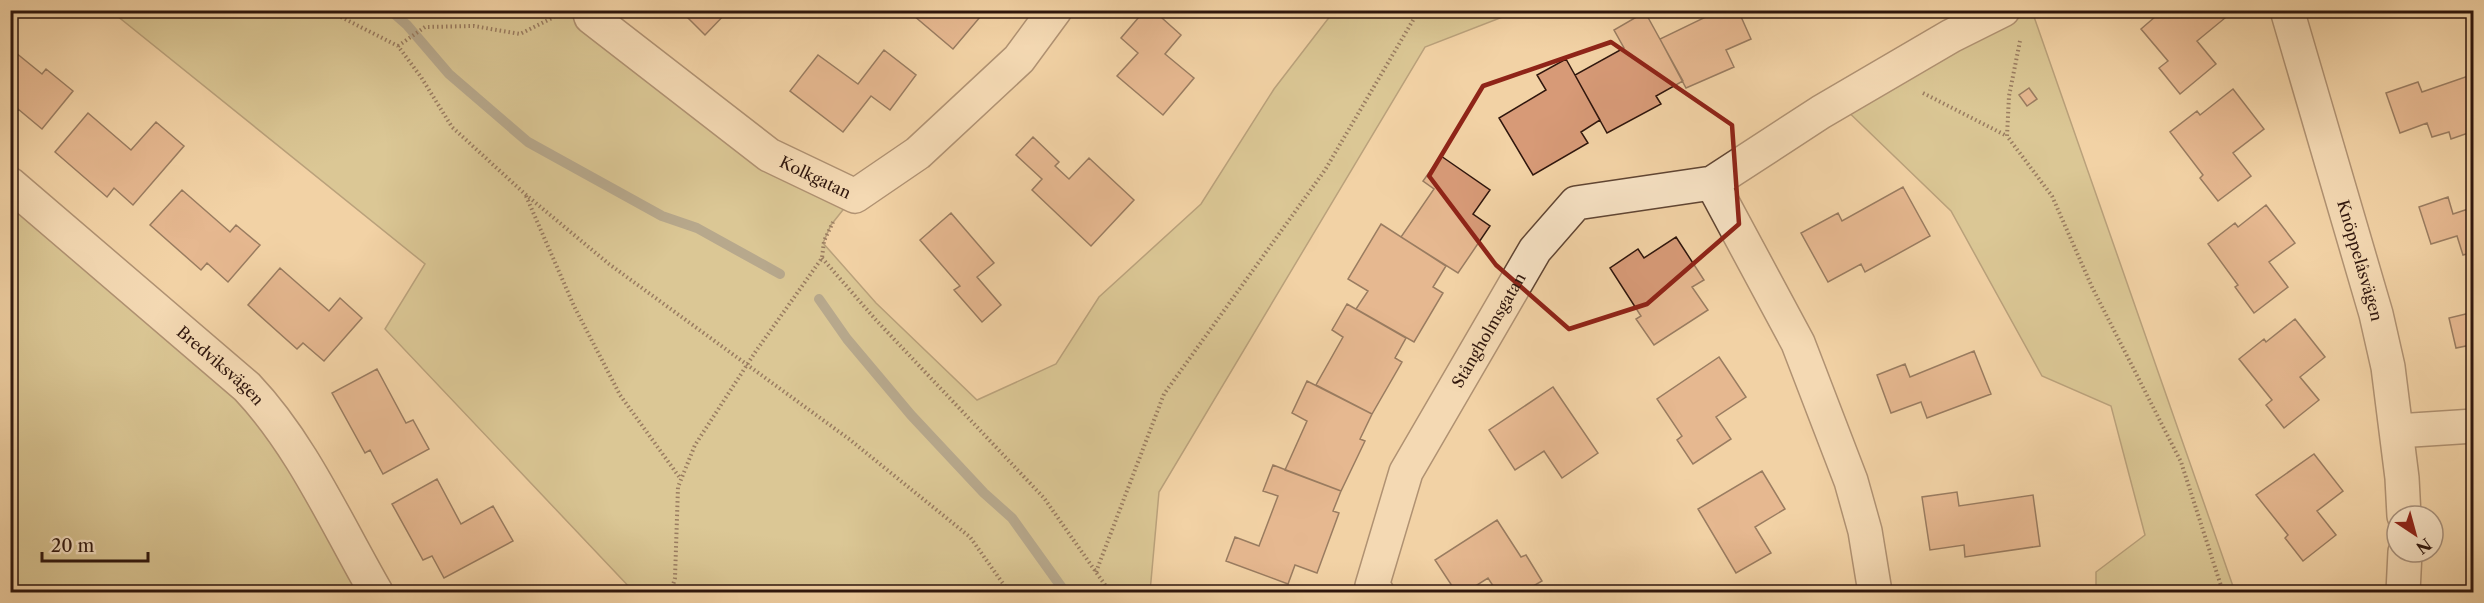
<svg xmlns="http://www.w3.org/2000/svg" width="2484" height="603" font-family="'Libre Caslon Text',serif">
	<rect width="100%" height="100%" fill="#f2d2a5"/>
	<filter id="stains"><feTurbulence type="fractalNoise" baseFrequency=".00333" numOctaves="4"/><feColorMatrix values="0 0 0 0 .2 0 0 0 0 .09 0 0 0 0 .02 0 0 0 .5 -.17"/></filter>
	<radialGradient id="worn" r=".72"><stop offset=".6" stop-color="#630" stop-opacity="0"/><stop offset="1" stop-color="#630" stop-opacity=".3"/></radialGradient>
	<path fill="#bfba82" stroke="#776848" stroke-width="1.5" d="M475,10L483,17L496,11H592L854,196L831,225L823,243L876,303L977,400L1056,364L1099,297L1201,204L1274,89L1334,11H1518L1425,47L1159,492L1150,592H634L385,329L425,264L111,11Z
		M2010,11H2032L2235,592H2096V572L2145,535L2111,406L2042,376L1951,211L1838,102Z
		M10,184L264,409L377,592H11Z"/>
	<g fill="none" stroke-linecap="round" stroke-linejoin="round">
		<path stroke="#70766e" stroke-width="10" d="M390,10L407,25L449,74L528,142L662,216L697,228L780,274
			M819,299L847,339L911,415L984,493L1012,518L1065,592"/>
	</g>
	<path fill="#d79a77" stroke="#2f160d" stroke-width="1.5" d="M680,10H729L705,35Z
		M907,10H986L953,49Z
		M1145,10H1153L1181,35L1165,54L1194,78L1163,115L1117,76L1138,53L1121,38Z
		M1708,10H1738L1751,39L1726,50L1734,67L1686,88L1660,39L1710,15Z
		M2163,10H2219L2225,18L2197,41L2216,64L2180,94L2159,68L2168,61L2141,29Z
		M1645,12L1683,81L1656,96L1661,104L1607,133L1575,75L1624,48L1614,30Z
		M10,48L42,74L46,69L73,91L42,129L18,109L12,116L10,114Z
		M884,50L916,75L890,110L871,96L843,132L790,91L818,55L858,84Z
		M1566,59L1600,120L1581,132L1588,143L1533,175L1499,118L1546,90L1537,75Z
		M2474,74V131L2451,139L2449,132L2432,137L2427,123L2400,133L2386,93L2418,82L2422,92Z
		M2029,88L2037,99L2027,106L2019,95Z
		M2233,89L2264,129L2233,153L2251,176L2218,201L2200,178L2203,175L2170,132L2197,111L2200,115Z
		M88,113L131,150L156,122L184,146L133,205L114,188L107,197L55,152Z
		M1033,137L1059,162L1055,166L1069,179L1089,158L1134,200L1091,246L1032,190L1042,179L1016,155Z
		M1441,156L1490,190L1473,214L1490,226L1458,273L1401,237L1434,189L1423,181Z
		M1903,187L1930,236L1865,272L1861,264L1828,282L1801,233L1838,213L1842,221Z
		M182,190L230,232L236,225L260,245L228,282L207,263L201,270L150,225Z
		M2448,197L2453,214L2474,207V252L2463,255L2457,236L2431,244L2419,207Z
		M2266,205L2295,243L2269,262L2288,287L2254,313L2235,287L2238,285L2208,244L2235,223L2238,227Z
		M951,213L994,263L977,277L1001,305L982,322L954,290L960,286L920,240Z
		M1381,224L1446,266L1433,287L1443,293L1414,342L1356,309L1368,291L1348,279Z
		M1676,237L1704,280L1692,287L1708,310L1654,345L1636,319L1641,316L1610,268L1638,249L1644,258Z
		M280,268L329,311L340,298L362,318L324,361L303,343L297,349L248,305Z
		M1347,304L1406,338L1395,358L1402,362L1372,414L1316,385L1343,337L1332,330Z
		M2474,312V358L2471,345L2456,348L2449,318Z
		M2295,319L2325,357L2300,377L2319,400L2284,428L2266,405L2272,400L2239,359L2264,339L2266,342Z
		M1974,351L1991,394L1927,418L1921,402L1891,413L1877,375L1905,364L1910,377Z
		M1719,357L1746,397L1716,417L1731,439L1693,464L1677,440L1682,436L1657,399Z
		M377,369L406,423L413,420L429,449L383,474L370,450L365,453L332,393Z
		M1307,381L1372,414L1360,439L1365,441L1341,491L1285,470L1307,421L1292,413Z
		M1553,387L1598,453L1562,478L1544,451L1515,470L1489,430Z
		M2314,454L2343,491L2317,511L2336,535L2303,561L2285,538L2288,535L2256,495Z
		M1273,465L1341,491L1333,511L1339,513L1317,573L1295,565L1288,584L1226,561L1235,537L1259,546L1278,496L1263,491Z
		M1762,471L1785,509L1755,527L1771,553L1736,573L1698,509Z
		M437,479L461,524L493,506L513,541L444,578L432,556L423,560L392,504Z
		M1957,492L1959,506L2033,495L2040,546L1965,557L1964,545L1930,550L1922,497Z
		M1497,520L1521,557L1526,555L1542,581L1523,592H1497L1488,578L1466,592H1456L1435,560Z"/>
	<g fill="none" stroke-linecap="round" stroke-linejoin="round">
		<g stroke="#604533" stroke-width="36">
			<g id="street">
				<path id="s1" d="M589,10L591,17L769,155L855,196L918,153L1019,59L1055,10"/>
				<path id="s2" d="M2287,10L2376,314L2388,367L2402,478L2404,516"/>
				<path d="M1712,183L1798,343L1851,481L1865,531L1875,592"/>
				<path id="s3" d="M10,184L247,387C302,445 336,523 376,592"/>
				<path d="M2397,431L2474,426"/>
				<path id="s4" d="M1377,592L1372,586L1406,472L1535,250L1576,203L1712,183L1821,112L1951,36L2003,10"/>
				<path d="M2403,592L2405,552"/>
			</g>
		</g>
		<path stroke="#2f160d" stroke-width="4" stroke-dasharray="1.5 3" stroke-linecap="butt" d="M315,10L337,15L398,46L421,77L452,127L525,194L609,264L849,439L970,537L1009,592
			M2020,41L2009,96L2007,136L2052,196L2092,287L2181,462L2223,592
			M398,46L425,27L474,26L520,34L554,17
			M1923,93L2007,136
			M526,196L574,306L620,395L680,478
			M822,258L876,320L1044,498L1110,592
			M1096,572L1164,394L1325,170L1419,10
			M671,592L675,578L678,487L695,445L756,351L822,258L824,241L833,222"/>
		<use href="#street" stroke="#f7e2c4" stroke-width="33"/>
	</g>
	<path d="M0 0H2484V603H0ZM1611,42L1732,125L1739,224L1647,304L1569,329L1496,265L1429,176L1483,86Z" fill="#f2d2a5" fill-opacity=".55" fill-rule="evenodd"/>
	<path fill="none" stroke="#8f2418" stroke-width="4.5" stroke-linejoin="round" d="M1611,42L1732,125L1739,224L1647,304L1569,329L1496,265L1429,176L1483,86Z"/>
	<g text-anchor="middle" stroke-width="4.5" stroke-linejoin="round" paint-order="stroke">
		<g font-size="16" fill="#2f160d" stroke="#f7e2c4">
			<text dy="6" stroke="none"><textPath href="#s1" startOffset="284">Kolkgatan</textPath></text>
			<text dy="6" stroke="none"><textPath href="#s2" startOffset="261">Knöppelåsvägen</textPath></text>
			<text dy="6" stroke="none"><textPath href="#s4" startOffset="291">Stångholmsgatan</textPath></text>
			<text dy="6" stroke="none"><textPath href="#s3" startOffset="278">Bredviksvägen</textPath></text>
		</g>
	</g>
	<rect width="2484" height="603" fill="none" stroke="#f2d2a5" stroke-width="36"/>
	<rect x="12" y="12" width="2460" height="579" fill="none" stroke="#2f160d" stroke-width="3"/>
	<rect x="18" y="18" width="2448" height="567" fill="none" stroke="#2f160d" stroke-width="1.5"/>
	<g transform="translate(2415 534) rotate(144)"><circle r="28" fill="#f7e2c4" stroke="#a7907b" stroke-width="1.5"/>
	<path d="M0-4.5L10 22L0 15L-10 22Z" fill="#8f2418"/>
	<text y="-9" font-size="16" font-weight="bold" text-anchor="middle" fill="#2f160d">N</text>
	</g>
	<path d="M42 552v9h106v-9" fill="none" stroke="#2f160d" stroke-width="3"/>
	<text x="51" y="552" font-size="18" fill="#2f160d" stroke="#f7e2c4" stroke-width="4.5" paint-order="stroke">20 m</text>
	<rect width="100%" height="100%" filter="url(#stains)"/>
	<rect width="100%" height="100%" fill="url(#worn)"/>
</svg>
